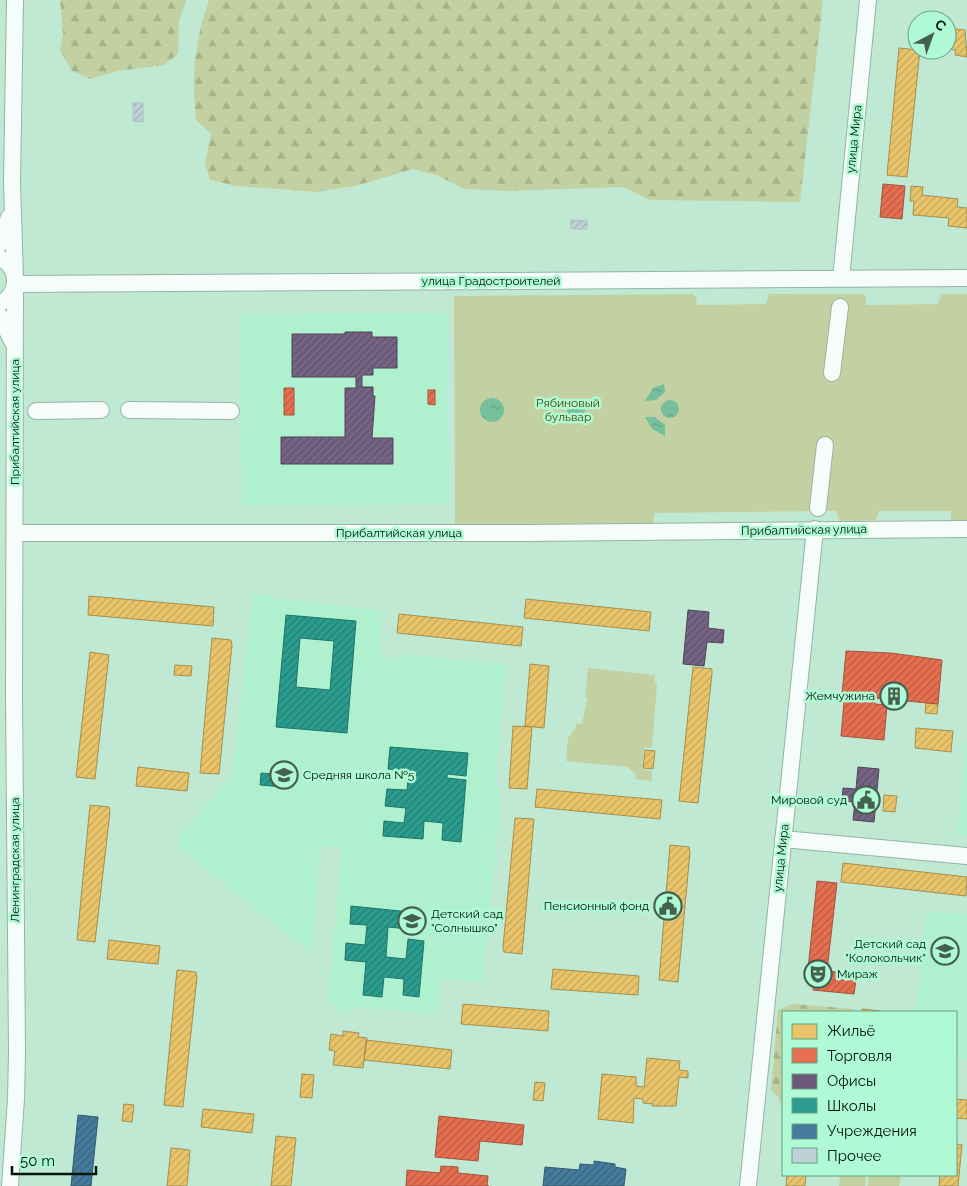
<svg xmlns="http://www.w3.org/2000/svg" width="967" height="1186" font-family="Raleway,sans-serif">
	<defs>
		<pattern id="forest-firs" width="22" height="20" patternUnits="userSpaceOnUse" patternTransform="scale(1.25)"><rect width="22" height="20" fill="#c3d1a2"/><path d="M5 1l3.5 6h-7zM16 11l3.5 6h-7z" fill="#a6b38a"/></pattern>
		<pattern id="water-ripples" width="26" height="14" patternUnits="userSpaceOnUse" patternTransform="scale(1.25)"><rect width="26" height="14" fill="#76bf9c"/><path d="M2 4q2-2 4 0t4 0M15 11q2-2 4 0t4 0" fill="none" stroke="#64a385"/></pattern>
		<pattern id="homes-hatch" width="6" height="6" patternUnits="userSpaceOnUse" patternTransform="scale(1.25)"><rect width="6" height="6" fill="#e9c46a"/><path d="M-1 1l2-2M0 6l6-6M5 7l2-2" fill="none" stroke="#c6a85b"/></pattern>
		<pattern id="shops-hatch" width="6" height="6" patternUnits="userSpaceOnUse" patternTransform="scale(1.25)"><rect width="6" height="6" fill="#e76f51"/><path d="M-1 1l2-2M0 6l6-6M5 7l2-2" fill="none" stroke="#b95a41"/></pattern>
		<pattern id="offices-hatch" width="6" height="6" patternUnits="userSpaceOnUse" patternTransform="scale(1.25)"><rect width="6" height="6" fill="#6d597a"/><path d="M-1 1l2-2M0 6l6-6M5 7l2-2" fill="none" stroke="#7e7189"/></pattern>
		<pattern id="schools-hatch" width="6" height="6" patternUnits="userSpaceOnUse" patternTransform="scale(1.25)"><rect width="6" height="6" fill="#2a9d8f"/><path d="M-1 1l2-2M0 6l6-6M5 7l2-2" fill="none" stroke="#227f73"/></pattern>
		<pattern id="public-hatch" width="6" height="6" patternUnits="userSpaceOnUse" patternTransform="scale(1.25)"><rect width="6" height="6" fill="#457b9d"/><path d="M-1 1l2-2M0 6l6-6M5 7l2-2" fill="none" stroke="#37647e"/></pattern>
		<pattern id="building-hatch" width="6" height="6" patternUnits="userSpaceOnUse" patternTransform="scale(1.25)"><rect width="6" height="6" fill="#bed1d5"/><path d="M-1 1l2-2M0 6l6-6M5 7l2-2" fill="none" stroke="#a2b3b6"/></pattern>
	</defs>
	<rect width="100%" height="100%" fill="#c0e9d4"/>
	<path fill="#aff0ce" d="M447,313L449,504L242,506L240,314Z
		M253,594L383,611L379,649L387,659L400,660L402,654L506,665L495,780L501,800L482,982L441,978L437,1015L360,1007L344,1013L328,1001L342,847L320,846L312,954L179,847L180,835L232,777Z
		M967,737V836L957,835Z
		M927,911L967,914V1059L956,1058V1012H916Z"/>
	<path fill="url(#forest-firs)" d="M60,0H187L179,20L178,54L164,65L118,71L90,79L72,71L60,50L63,33Z
		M209,0H823L800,202L650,200L623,187L506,191L464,189L439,176L413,169L355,186L316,192L236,186L210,180L205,163L211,134L196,120C191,79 195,39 209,0Z
		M793,1004L854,1009V1012H783V1113L779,1098L771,1090L778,1010Z"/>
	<path fill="#c3d1a2" d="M693,294L696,297L697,305L766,304L769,294H862L866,297V305L938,304L941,294H967V522H954L951,519V511H879L876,520L840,521L836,511L655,513L653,523L455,525L454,296Z
		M588,668L655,675V682L657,684L652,748L644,747L642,769L652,771V781L635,779L636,775L628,767L566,761L568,738L575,729L576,724H582L587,699L585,697Z
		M840,1175H866L865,1186H839Z
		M869,1175H901L899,1186H868Z"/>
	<path fill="url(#water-ripples)" d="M664,384L665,392L656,400L645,401L653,388Z
		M480 410a12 12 0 1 1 24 0a12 12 0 1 1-24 0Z
		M661 409a9 9 0 1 1 18 0a9 9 0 1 1-18 0Z
		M567 410a9 9 0 1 1 18 0a9 9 0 1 1-18 0Z
		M645,417H655L665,425V436L652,429Z"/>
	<path fill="url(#homes-hatch)" stroke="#a3904d" d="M947,28L965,30L967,57L955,55L956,50L947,49Z
		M899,48L920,50L907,177L887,175Z
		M911,186L923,187L922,195L958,199L957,207L967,208V228L948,226L949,218L913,215L914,201H910Z
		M89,596L214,607L213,626L88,615Z
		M526,599L651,612L649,631L524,618Z
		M399,614L523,627L521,646L397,633Z
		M212,638L231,640L232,645L219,774L200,773Z
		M90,652L109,655L95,779L76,777Z
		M530,664L549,666L544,728L525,726Z
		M175,665L192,666L191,676L174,675Z
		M693,667L712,669V674L698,803L679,801Z
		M926,703L938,704L937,714L925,713Z
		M513,726L532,727L527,789L509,788Z
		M916,728L953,731L951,752L915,748Z
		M645,750L655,751L653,769L643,768Z
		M138,767L189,773L187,791L136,786Z
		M537,789L662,800L660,819L535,807Z
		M884,795L897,796L895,812L883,811Z
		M90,805L109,807L110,812L95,942L77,940Z
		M515,818L534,819L522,954L504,952L503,947Z
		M670,845L689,847L690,852L678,982L659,980Z
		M843,863L967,877L966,896L841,882Z
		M109,940L160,946L158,964L107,959Z
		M553,969L639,976L638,995L551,989Z
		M177,970L196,972L197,977L183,1107L164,1105Z
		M463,1004L549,1011L548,1031L461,1024Z
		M862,1009L881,1011V1012H862Z
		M343,1031L359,1033L358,1037L367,1038L363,1068L333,1065L335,1051L329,1050L331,1034L343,1036Z
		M366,1040L452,1050L450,1069L364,1060Z
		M647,1058L680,1061L679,1070L688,1071V1078L679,1077L676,1106H652L653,1104L643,1103V1099L634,1098L633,1123L598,1119L602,1074L636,1077V1086L644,1087Z
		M302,1074L314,1075L312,1098L300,1097Z
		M535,1082L545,1083L543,1101L533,1100Z
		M956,1099L967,1100V1119L956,1118Z
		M124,1104L134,1105L132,1122L122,1121Z
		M203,1109L254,1114L252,1133L201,1127Z
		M276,1136L296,1138L291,1186H271Z
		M956,1144L962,1145L958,1186H939L940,1175H956Z
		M171,1148L190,1150L187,1186H167Z
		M787,1175H806L805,1186H786Z"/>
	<path fill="url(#shops-hatch)" stroke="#a2553c" d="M883,184L905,186L902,219L880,217Z
		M284,388H294V415H284Z
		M428,390H435V405L428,404Z
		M846,651L891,653L942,660L938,704L875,698V704L887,705L884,740L841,736L844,702L855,703L856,696L842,695Z
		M817,881L837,883L827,971L857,974L854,994L813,990L816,969H808Z
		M439,1116L524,1125L522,1145L480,1141L478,1161L435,1157Z
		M441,1166L458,1167V1173L488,1176L487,1186H489H406L407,1170L440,1173Z"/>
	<path fill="url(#offices-hatch)" stroke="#4c4558" d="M345,332H372V337H397V368H373V375H362V387H373V396H375L372,438H393V464H281V437H345V388H356V377H292V334H345Z
		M688,610L709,612L708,628L724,630L723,643L707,642L704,666L683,664Z
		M858,767L879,769L874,822L853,820L855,802L842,801L843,788L856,789Z"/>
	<path fill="url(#schools-hatch)" stroke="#1d7567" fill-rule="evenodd" d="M286,615L356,621L347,733L276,727ZM300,638L334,641L330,690L296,687Z
		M390,747L468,753L466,776L447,774V778L466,780L461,842L442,840L443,823L424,821L423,839L383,836L384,821L404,823L406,808L385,806L387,789L407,790L409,771L388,769Z
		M261,773L284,775L283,787L260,785Z
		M351,906L410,912L409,929L388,927L386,957L406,959L408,939L424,941L419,997L403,995L404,979L384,977L382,997L363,995L366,962L345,960L346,943L365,945L367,925L350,924Z"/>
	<path fill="url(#public-hatch)" stroke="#305d71" d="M78,1115L98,1117L91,1186H71Z
		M594,1161L615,1164V1167L626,1169L624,1186H543L545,1167L579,1170L580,1164L594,1165Z"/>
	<path fill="url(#building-hatch)" stroke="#aec1c4" d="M133,103H143V122L133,121Z
		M571,220L587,221V229H571Z"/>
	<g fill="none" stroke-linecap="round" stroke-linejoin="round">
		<g stroke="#94b4a4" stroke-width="18">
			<path id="minor" d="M15,0L12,182L15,278
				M0,244L9,217
				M0,258C20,268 20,294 0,303
				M841,279L868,0
				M0,316L12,341
				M832,373L840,307
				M129,410L231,411
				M36,411L101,410
				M818,508L825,445
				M16,533H526L967,529
				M783,839L967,856
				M10,1186L16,1099L17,1053L14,697L15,284L967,278
				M748,1186L815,529"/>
		</g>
		<use href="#minor" stroke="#f6fcf9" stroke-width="16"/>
	</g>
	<defs>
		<g id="building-ring" transform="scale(1.4375)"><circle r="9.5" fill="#affad4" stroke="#436051" stroke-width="1.5"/><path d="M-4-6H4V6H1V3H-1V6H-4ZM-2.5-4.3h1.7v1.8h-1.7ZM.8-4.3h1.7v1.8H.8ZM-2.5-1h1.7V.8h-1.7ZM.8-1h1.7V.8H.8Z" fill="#436051"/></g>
		<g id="school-ring" transform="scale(1.4375)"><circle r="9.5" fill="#affad4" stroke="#436051" stroke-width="1.5"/><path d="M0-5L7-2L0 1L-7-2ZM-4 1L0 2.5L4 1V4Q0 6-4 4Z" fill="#436051"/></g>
		<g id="civic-ring" transform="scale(1.4375)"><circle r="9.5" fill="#affad4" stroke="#436051" stroke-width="1.5"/><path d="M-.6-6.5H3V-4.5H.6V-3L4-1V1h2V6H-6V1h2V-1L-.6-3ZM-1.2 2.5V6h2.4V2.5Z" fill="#436051"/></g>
		<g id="theatre-ring" transform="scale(1.4375)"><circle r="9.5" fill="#affad4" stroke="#436051" stroke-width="1.5"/><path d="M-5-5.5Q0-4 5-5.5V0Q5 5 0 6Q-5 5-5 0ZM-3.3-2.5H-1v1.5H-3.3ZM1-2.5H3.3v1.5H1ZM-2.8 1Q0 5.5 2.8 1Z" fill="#436051"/></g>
	</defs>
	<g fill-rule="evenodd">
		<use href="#building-ring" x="894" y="696"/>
		<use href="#school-ring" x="284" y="775"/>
		<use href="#civic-ring" x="866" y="800"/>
		<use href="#civic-ring" x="668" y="906"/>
		<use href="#school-ring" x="412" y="921"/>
		<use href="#school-ring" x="945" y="951"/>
		<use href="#theatre-ring" x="818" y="974"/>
	</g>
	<g text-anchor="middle" stroke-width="5" stroke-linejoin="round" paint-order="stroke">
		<g font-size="12" fill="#00170a" stroke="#affad4">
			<text transform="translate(854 139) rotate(-84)" y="4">улица Мира</text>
			<text x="491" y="285">улица Градостроителей</text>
			<text transform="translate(15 422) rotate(-90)" y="4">Прибалтийская улица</text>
			<text transform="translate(804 530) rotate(-1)" y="4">Прибалтийская улица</text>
			<text x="399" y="537">Прибалтийская улица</text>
			<text transform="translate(781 858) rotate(-84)" y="4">улица Мира</text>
			<text transform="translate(15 860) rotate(-90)" y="4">Ленинградская улица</text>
		</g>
		<g font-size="12" fill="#4d4501" stroke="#affad4">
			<text x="568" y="407">Рябиновый<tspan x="568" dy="14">бульвар</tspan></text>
		</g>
		<g font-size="12" fill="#00170a" stroke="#affad4" text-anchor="end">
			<text x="875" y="700">Жемчужина</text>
			<text x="303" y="779" text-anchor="start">Средняя школа №5</text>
			<text x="847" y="804">Мировой суд</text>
			<text x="649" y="910">Пенсионный фонд</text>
			<text x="431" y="918" text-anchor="start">Детский сад<tspan x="431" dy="14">"Солнышко"</tspan></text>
			<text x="926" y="948">Детский сад<tspan x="926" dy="14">"Колокольчик"</tspan></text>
			<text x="837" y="978" text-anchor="start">Мираж</text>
		</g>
	</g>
	<rect x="782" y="1011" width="175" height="165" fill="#affad4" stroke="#699f83"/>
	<rect x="792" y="1024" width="25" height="15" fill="#e9c46a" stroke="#699f83"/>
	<text x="827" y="1036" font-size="15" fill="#00170a">Жильё</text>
	<rect x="792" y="1048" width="25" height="15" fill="#e76f51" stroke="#699f83"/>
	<text x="827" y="1061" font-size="15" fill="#00170a">Торговля</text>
	<rect x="792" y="1074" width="25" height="15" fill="#6d597a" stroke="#699f83"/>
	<text x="827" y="1086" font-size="15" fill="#00170a">Офисы</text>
	<rect x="792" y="1098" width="25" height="15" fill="#2a9d8f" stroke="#699f83"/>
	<text x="827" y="1111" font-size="15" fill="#00170a">Школы</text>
	<rect x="792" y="1124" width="25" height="15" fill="#457b9d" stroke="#699f83"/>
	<text x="827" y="1136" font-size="15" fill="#00170a">Учреждения</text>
	<rect x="792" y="1148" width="25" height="15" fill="#bed1d5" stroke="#699f83"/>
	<text x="827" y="1161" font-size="15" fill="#00170a">Прочее</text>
	<g transform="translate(932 35) rotate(41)"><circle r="24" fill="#affad4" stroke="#699f83"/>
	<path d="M0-4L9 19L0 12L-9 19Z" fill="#436051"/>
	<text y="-8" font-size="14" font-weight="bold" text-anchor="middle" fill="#00170a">С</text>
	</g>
	<path d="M12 1166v8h84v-8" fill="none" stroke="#00170a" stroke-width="2.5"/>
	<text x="20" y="1166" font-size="15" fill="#00170a" stroke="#affad4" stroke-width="4" paint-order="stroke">50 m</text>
</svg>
